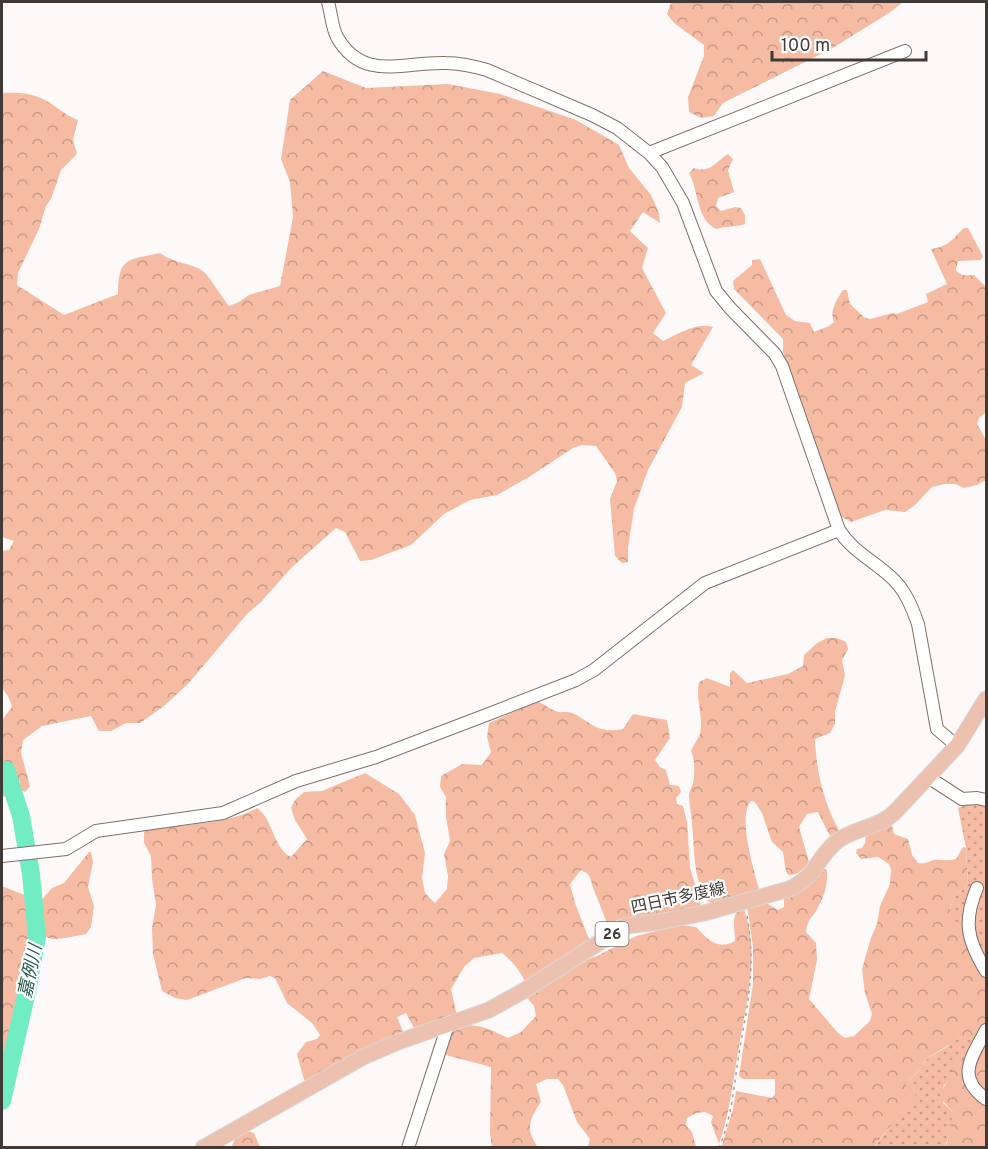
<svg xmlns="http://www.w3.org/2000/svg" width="988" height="1149" font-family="Overpass,'Noto Sans JP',sans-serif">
	<defs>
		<pattern id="grass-dots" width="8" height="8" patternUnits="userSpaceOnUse" patternTransform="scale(1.5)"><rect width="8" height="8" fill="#f5bba3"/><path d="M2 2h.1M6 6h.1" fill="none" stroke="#c89986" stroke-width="1.8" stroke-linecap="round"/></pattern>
		<pattern id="forest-crowns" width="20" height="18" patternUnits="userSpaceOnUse" patternTransform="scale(1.5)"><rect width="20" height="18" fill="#f5bba3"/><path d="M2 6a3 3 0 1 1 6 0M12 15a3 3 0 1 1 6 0" fill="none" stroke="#c89986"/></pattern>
	</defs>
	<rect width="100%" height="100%" fill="#fdf9f8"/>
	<path fill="url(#grass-dots)" d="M977,801L986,803V976L967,935L954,921L950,909L956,893L965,888L968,883L966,848L958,808Z
		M986,1024V1102L952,1074L943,1087V1103L953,1112C953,1119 949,1141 944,1147L874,1148L890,1126L906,1085L928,1058L947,1047L952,1042Z"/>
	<path fill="url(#forest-crowns)" d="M671,2H903L889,13L831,49L723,103L714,116L701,118L689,112L688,97L704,56V45L674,23L667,14Z
		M323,71L366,88L448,84L500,94L576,120L619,145L629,168L651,195L659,213L660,223L643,212L630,231L648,248L642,268L666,313L653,333L663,341C679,334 696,322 713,327L691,365L704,373L685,383L682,407L648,470L634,509L628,548V562L622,563L615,556L610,499L617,481L615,473L596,446L582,445L573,448L529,477L497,495L470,500L444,514L411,545L371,560L360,561L345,532L336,528L292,567L261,602L247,614L188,684L164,706L140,723H126L111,731H99L91,716L42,726L23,740L21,753L30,786L25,792L18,789L20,781L13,780L5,770L4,776L6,785L2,786L8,793L4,797L2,795V720L12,707L8,696L2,688V551L9,550L14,541L2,537V93C16,92 32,93 45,100C57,106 64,115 78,120L73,140L77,154L61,170L51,199L46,206L39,229L18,273L17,285L64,315L118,294C118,257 128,260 160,253C174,264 191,262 204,272C209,276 223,299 229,306L239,302L249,295L280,286L293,217L290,182L281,159L290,100Z
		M728,154L733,159L728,170L734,192L718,198L716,206L721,211L735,207L741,208L745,215V224C735,227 727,226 717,229C696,221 699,190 689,173L694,168C710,174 715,162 728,154Z
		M964,228H968L983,256L981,260L958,261L956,270C960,276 967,276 974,275L986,287V412L979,418L977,424L986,440V480L977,485L964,488L955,484H945L932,487L915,505L905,512L885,510L851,522L842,517L838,511L783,352V339L734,289L733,281L752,265V260L760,259L786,315L795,321L810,323L814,332L829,326L834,322C829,310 837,300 843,290H847L850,304L865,318L870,319L893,313L897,314L928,302L926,294L947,284L931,249C950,246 952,239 964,228Z
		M827,638H837L846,642L848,649L842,660L845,675L835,712V724L830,733L815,739C816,770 824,805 840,832L831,838L818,812L807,814L799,827L809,862C803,869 799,875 789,875L786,872L783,852L772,842L762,813L755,802L751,801C737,816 754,870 759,889L758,893L711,904C692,885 695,849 692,824C692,815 689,805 689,796C689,791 692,787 693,783C695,773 695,760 691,751C693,745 698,740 700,734C704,717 695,698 699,682L707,678L730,687V673L733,670L747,683L788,674L803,666L804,655L817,643Z
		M537,701C544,704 551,710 558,712C563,713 566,711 572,713C594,723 596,734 623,729L633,714L667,720L670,738L655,760L660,767L666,770L670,785L679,786L681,792L676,798L677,804L683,806L687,822L690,867L701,906L650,918H627L617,920L609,928L592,885C591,877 588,873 581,870L570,884L575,903L590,942L526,984C520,970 513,962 502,953L474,958L464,967L451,989L457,1016L415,1030L406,1013L397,1017L404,1034L308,1082L304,1080L297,1054L306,1042L317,1039L320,1035L312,1023L287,1003L275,978L270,976L260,979L246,978L187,1000L175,998L162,991L153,954L152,928L156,905L152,879L151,856L144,843V832L147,830C177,825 232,824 257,808C274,820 272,847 291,857L307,839L295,820L291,808L295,800L304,792L322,791L365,773L399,794L415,815L425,853L422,878L425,893L435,903L447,889L448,876L444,854L450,841L446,817V797L440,787L441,776L462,764L482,765L491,752L487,737L489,723Z
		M891,821L894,834L908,839L912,855L918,863C926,864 927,862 934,860C941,859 945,862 956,859L963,847L966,848L968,883L965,888L956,893L950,909L955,921L967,935L986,976V1024L978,1035L969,1040L961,1037L928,1058L906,1085L916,1094L914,1101L890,1126L874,1147L721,1148L733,1109L736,1091L772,1098L775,1094V1079H743L739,1076L753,984V947L747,905L763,901L778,910L784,907V896L823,868L827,870C828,882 825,895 819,905C814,918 808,916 806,932L816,943L817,960L809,999L837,1032L845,1038L854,1036L870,1021L872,1014L865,993L862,969L871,938L877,924L880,906L890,884L891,870L889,864L878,857L861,859L856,853L857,849L862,848L865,843L866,833Z
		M89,852H91L93,862L88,887L94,906L91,927L86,934C49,941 39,947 37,905L52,888L64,883Z
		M2,886L27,896L33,926L32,944L2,1078Z
		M743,907C762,955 744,1010 737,1058C732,1088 729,1116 719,1144L711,1122L713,1116L705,1112L696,1113L687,1118L686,1125L692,1132L696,1147H588L590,1139L577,1122L563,1085L558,1079H547L536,1084L541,1102C529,1119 525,1130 538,1147H492L490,1133L491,1067L442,1054C453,1013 480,1024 508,1038L521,1032L536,1016L534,1006L525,995L582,961L597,956L636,936L680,925L696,927C707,939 718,951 735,941C735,928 731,919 739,908Z
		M986,1036V1093L970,1075Z
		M956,1063H966L986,1102V1147H944L947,1143L953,1112L939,1097Z
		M245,1130L254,1133L260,1147L231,1148L235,1139Z"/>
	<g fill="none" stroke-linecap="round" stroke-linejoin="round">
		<path stroke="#72edc3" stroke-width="18" d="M2,1101L27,991L37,937L31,874L21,816L6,770"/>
		<g stroke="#817069" stroke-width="14">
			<path id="minor" d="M328,2C331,12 332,28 337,37C363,83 405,61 446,63C460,63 473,66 487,70L592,115L617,128L649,153L662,167L683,203L716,291L730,308L775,354L782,366L839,530C852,551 874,561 892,578C905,590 912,607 918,624L937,729L957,746
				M649,153L905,51
				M928,777L962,799L977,798L986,800
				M2,856L66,849L96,831L223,813L296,781L376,757L494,712L576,680L594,670L705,583L839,530
				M977,888C963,921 967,940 986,971
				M986,1030C972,1057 955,1077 986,1099
				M408,1148L448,1025"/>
		</g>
		<g stroke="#d9d7d7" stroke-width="17">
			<path id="major" d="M203,1148L363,1057L398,1042L489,1010L525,990L625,926L659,922L704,913L789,889C816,877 816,859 836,842C853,828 879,828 895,812L957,746L986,699"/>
		</g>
		<path stroke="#a5a09e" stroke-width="1.5" stroke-dasharray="3 4.5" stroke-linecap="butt" d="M719,1148C732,1117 734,1085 739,1053C748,1001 756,969 747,915"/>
		<use href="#minor" stroke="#fff" stroke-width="12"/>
		<use href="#major" stroke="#ecc1af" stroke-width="15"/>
	</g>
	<g text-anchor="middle" stroke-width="4.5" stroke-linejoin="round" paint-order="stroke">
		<rect fill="#fff" stroke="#797472" stroke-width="1.5" x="595.5" y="922" width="33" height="24" rx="4.5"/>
		<g font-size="15" font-weight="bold" fill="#403936">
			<text x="612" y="939">26</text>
		</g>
		<g font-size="16" fill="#403936" stroke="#fff">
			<text transform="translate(678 897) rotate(-12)" y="6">四日市多度線</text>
		</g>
		<g font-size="18" font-style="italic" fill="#285b4a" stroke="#fff">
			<text transform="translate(30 971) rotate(-78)" y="6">嘉例川</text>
		</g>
	</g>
	<rect width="988" height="1149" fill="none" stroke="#403936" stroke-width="6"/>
	<path d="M772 51v9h154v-9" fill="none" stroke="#403936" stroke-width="3"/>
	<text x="781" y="51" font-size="18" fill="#403936" stroke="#ffffff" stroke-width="4.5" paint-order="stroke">100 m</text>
</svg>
